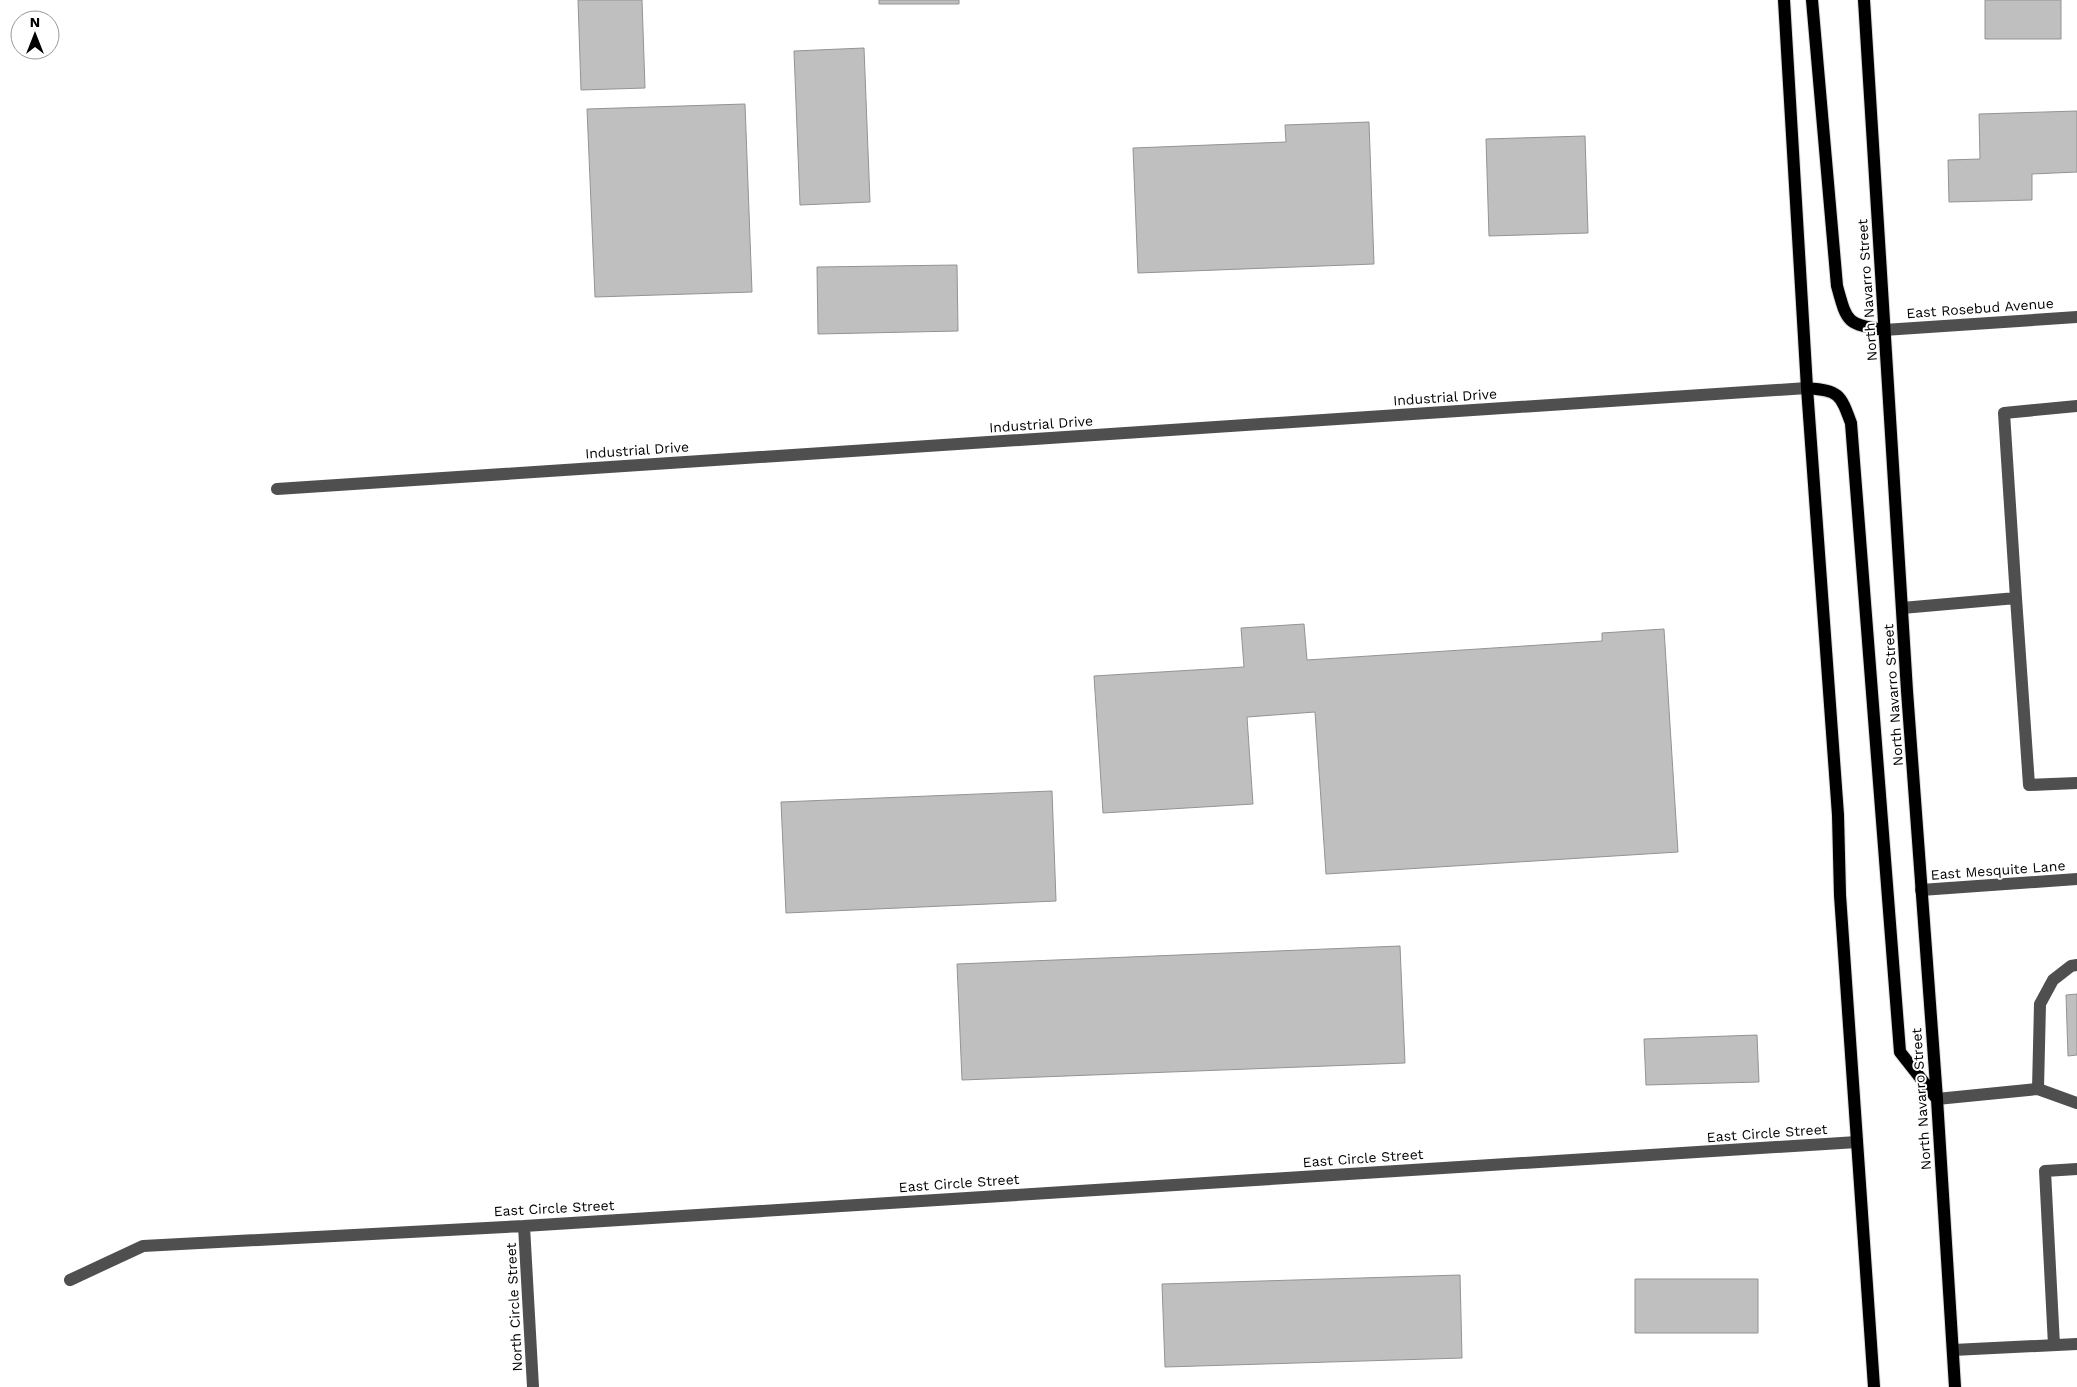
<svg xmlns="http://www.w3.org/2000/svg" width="2077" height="1387" font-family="'Work Sans',sans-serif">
	<rect width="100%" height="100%" fill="#fff"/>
	<path fill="#bfbfbf" stroke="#939393" d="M578,0H642L645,88L581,90Z
		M879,0H959V4H879Z
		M1985,0H2061V39H1985Z
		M864,48L870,202L800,205L794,51Z
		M745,104L752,292L595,297L587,109Z
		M2077,111V172L2032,174V200L1949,202L1948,160L1980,159L1979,114Z
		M1369,122L1374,264L1138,273L1133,148L1286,142L1285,125Z
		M1585,136L1588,233L1489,236L1486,139Z
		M957,265L958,331L818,334L817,267Z
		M1304,624L1307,660L1602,641V633L1664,629L1678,852L1326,874L1315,712L1247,717L1253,804L1103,813L1094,676L1244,667L1241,628Z
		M1052,791L1056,901L786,913L781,802Z
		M1400,946L1405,1063L962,1080L957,964Z
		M2077,994V1055L2068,1056L2066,995Z
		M1757,1035L1759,1082L1646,1085L1644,1039Z
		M1460,1275L1462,1358L1165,1367L1162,1284Z
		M1635,1279H1758V1333H1635Z"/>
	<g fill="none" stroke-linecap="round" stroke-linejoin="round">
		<g stroke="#dbdbdb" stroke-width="14">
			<path id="major" d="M1784,0L1807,388L1838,815L1840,895L1874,1387
				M1812,0L1837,286C1847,322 1846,324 1884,330
				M1864,0L1907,691L1937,1099L1955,1387
				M1807,388C1839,391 1840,393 1851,423L1900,1052L1937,1099"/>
		</g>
		<path stroke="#4f4f4f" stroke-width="12" d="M1884,330L2077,317
			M277,489L1807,388
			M2016,598L2004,413L2077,406
			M1902,608L2016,598L2029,785L2077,783
			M1921,890L2077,879
			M2038,1089L2040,1004L2053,980L2071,966L2077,965
			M1937,1099L2038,1089L2077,1103
			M524,1226L533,1387
			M70,1280L143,1246L524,1226L1857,1142
			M2054,1345L2045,1171L2077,1169
			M1953,1350L2077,1344"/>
		<use href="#major" stroke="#000" stroke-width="12"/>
	</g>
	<g text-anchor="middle" stroke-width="4" stroke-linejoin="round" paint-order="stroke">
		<g font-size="14" fill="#000" stroke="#fff">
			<text transform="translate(1867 290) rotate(-94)" y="5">North Navarro Street</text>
			<text transform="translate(1980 308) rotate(-4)" y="5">East Rosebud Avenue</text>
			<text transform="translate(1445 397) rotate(-4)" y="5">Industrial Drive</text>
			<text transform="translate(1041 424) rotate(-4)" y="5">Industrial Drive</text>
			<text transform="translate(637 450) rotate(-4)" y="5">Industrial Drive</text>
			<text transform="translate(1893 695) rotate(-94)" y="5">North Navarro Street</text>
			<text transform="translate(1998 870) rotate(-4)" y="5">East Mesquite Lane</text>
			<text transform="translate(1921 1099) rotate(-94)" y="5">North Navarro Street</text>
			<text transform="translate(1767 1133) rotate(-4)" y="5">East Circle Street</text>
			<text transform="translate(1363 1158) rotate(-4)" y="5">East Circle Street</text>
			<text transform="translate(959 1183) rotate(-4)" y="5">East Circle Street</text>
			<text transform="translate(554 1208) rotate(-3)" y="5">East Circle Street</text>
			<text transform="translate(514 1307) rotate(-93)" y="5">North Circle Street</text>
		</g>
	</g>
	<g transform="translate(35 35)"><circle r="24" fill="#ffffff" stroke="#999999"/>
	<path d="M0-4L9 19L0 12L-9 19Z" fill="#000000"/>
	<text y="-8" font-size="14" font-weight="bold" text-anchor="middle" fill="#000000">N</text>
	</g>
</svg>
